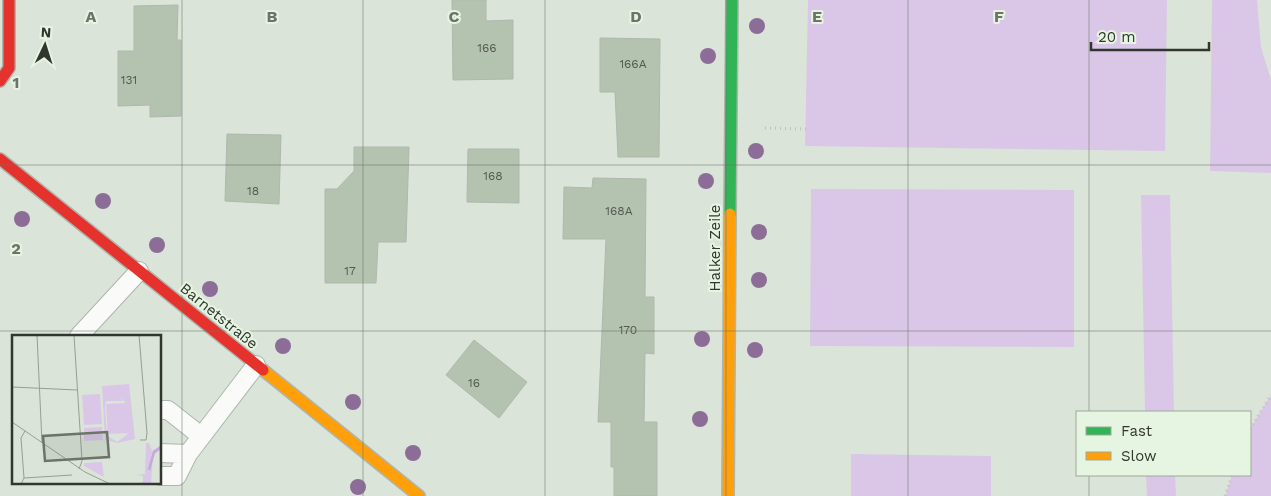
<svg xmlns="http://www.w3.org/2000/svg" width="1271" height="496" font-family="'Work Sans',sans-serif">
	<rect width="100%" height="100%" fill="#dbe4d9"/>
	<path fill="#dac7e7" d="M808,0H1167L1165,151L805,146Z
		M1212,0H1257L1261,47L1271,80V173L1210,171Z
		M811,189L1074,190V347L810,346Z
		M1141,195H1170L1174,412H1145Z
		M1271,395V496H1225L1232,475H1250V429Z
		M851,454L991,456V496H851Z
		M1146,475H1175L1176,496H1147Z"/>
	<path fill="#b4c2b0" stroke="#b1b7af" d="M452,0H486V21L513,20V79L453,80Z
		M178,5L177,40H181V116L150,117V105L118,106V51H134V6Z
		M600,38L660,39L659,157H618L615,92H600Z
		M227,134L281,135L279,204L225,201Z
		M354,147H409L406,242H378L376,283H325V189H337L354,171Z
		M468,149H519V203L467,202Z
		M593,178L646,179L645,297H654V354L645,353L644,422H657V496H614V467H611V422H598L606,239H563L564,187L592,188Z
		M474,340L527,382L499,418L446,375Z"/>
	<g fill="none" stroke-linecap="round" stroke-linejoin="round">
		<g stroke="#aeb5ac" stroke-width="20">
			<path id="lane" d="M79,336L139,271
				M160,410H168L201,436
				M160,453L188,454L177,476H160
				M188,454L256,365"/>
		</g>
		<g stroke="#aeb5ac" stroke-width="14">
			<path id="fast" d="M730,214L732,0"/>
		</g>
		<g stroke="#aeb5ac" stroke-width="14">
			<path id="slow" d="M263,370L419,496
				M728,496L730,214"/>
		</g>
		<g stroke="#aeb5ac" stroke-width="14">
			<path id="jam" d="M0,81L9,68V0
				M0,159L263,370"/>
		</g>
		<path stroke="#c0c2bf" stroke-width="3" stroke-dasharray="1 4" stroke-linecap="butt" d="M765,128L806,129
			M1250,429L1271,395
			M1225,496L1232,475"/>
		<use href="#lane" stroke="#fafbf9" stroke-width="18"/>
		<use href="#fast" stroke="#30b455" stroke-width="11"/>
		<use href="#slow" stroke="#ff9f0a" stroke-width="11"/>
		<use href="#jam" stroke="#e5322d" stroke-width="11"/>
	</g>
	<g fill="#8b6d98">
		<circle cx="757" cy="26" r="8"/>
		<circle cx="708" cy="56" r="8"/>
		<circle cx="756" cy="151" r="8"/>
		<circle cx="706" cy="181" r="8"/>
		<circle cx="103" cy="201" r="8"/>
		<circle cx="22" cy="219" r="8"/>
		<circle cx="759" cy="232" r="8"/>
		<circle cx="157" cy="245" r="8"/>
		<circle cx="759" cy="280" r="8"/>
		<circle cx="210" cy="289" r="8"/>
		<circle cx="702" cy="339" r="8"/>
		<circle cx="283" cy="346" r="8"/>
		<circle cx="755" cy="350" r="8"/>
		<circle cx="353" cy="402" r="8"/>
		<circle cx="700" cy="419" r="8"/>
		<circle cx="413" cy="453" r="8"/>
		<circle cx="358" cy="487" r="8"/>
	</g>
	<path fill="none" stroke="#6c746a" stroke-width="1" stroke-opacity="0.55" d="M182,0V496M363,0V496M545,0V496M726,0V496M908,0V496M1089,0V412M0,165H1271M0,331H1271M1089,475V496"/>
	<g text-anchor="middle" stroke-width="4" stroke-linejoin="round" paint-order="stroke">
		<g font-size="12" fill="#525a4f">
			<text x="487" y="52">166</text>
			<text x="633" y="68">166A</text>
			<text x="129" y="84">131</text>
			<text x="493" y="180">168</text>
			<text x="253" y="195">18</text>
			<text x="619" y="215">168A</text>
			<text x="350" y="275">17</text>
			<text x="628" y="334">170</text>
			<text x="474" y="387">16</text>
		</g>
		<g font-size="15" fill="#31372f" stroke="#e6f5e1">
			<text transform="translate(715 248) rotate(-90)" y="5">Halker Zeile</text>
			<text transform="translate(219 316) rotate(39)" y="5">Barnetstraße</text>
		</g>
	</g>
	<g transform="translate(12 335)">
		<rect width="149" height="149" fill="#dbe4d9"/>
		<path d="M117,49L123,104L106,108L93,105L90,51ZM107,61L114,68L94,69L96,99L116,98L115,69L116,99L105,107L95,100L93,71L94,66H111ZM88,59L90,89L72,90L70,60ZM90,92L91,105L72,106V93ZM134,108H137L140,116L149,110V115L141,120L139,149H124L131,147V141L124,140L133,139ZM90,127L92,142L72,131V128Z" fill="#dac7e7" fill-rule="evenodd"/>
		<path fill="none" stroke="#c5a8d6" stroke-width="2.5" d="M137,135L142,117L149,112"/>
		<path fill="none" stroke="#979f95" stroke-width="1" d="M25,0L30,108M62,0L70,126L67,134M127,0L135,98L134,105H128M0,52L65,55M0,87L73,137L98,149M12,143L60,140M9,149L12,143L9,103L13,96"/>
		<path fill="#6c746a" fill-opacity="0.15" stroke="#6c746a" stroke-width="2.5" d="M95,97L97,122L33,126L31,101Z"/>
		<rect width="149" height="149" fill="none" stroke="#31372f" stroke-width="2.5"/>
	</g>
	<g font-size="16" text-anchor="middle" font-weight="bold" fill="#6c746a" stroke="#e6f5e1" stroke-width="4" stroke-linejoin="round" paint-order="stroke">
		<text x="91" y="22">A</text>
		<text x="272" y="22">B</text>
		<text x="454" y="22">C</text>
		<text x="636" y="22">D</text>
		<text x="817" y="22">E</text>
		<text x="999" y="22">F</text>
		<text x="16" y="88">1</text>
		<text x="16" y="254">2</text>
	</g>
	<rect x="1076" y="411" width="175" height="65" fill="#e6f5e1" stroke="#9ea99a"/>
	<rect x="1086" y="427" width="25" height="8" fill="#30b455" stroke="#9ea99a"/>
	<text x="1121" y="436" font-size="15" fill="#31372f">Fast</text>
	<rect x="1086" y="452" width="25" height="8" fill="#ff9f0a" stroke="#9ea99a"/>
	<text x="1121" y="461" font-size="15" fill="#31372f">Slow</text>
	<g transform="translate(45 45) rotate(4)" stroke="#e6f5e1" stroke-width="4" paint-order="stroke">
	<path d="M0-4L9 19L0 12L-9 19Z" fill="#31372f"/>
	<text y="-8" font-size="14" font-weight="bold" text-anchor="middle" fill="#31372f">N</text>
	</g>
	<path d="M1091 42v8h118v-8" fill="none" stroke="#31372f" stroke-width="2.5"/>
	<text x="1098" y="42" font-size="15" fill="#31372f" stroke="#e6f5e1" stroke-width="4" paint-order="stroke">20 m</text>
</svg>
